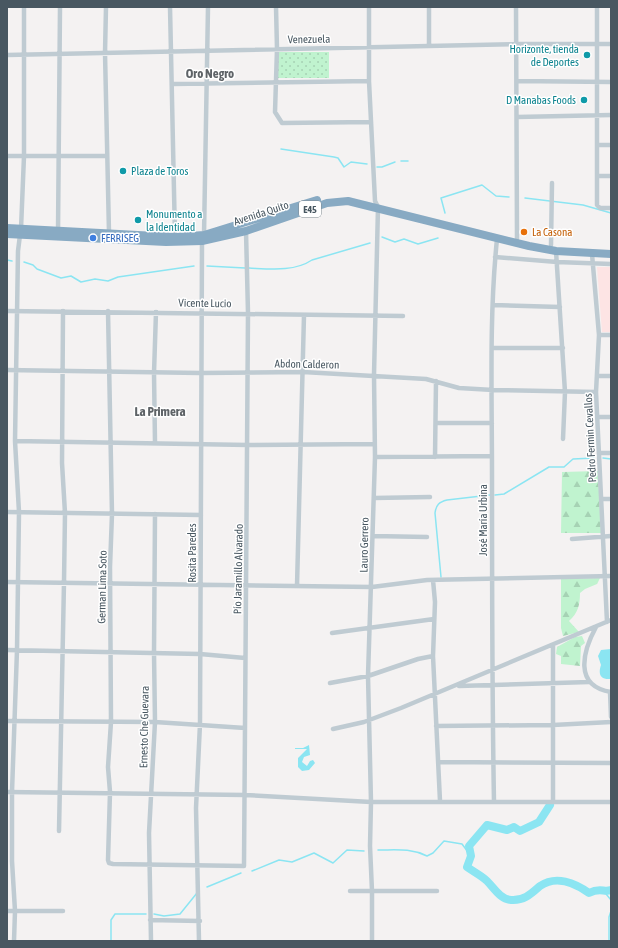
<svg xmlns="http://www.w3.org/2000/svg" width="618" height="948" font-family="'Asap Condensed',sans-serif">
	<defs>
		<pattern id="grass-dots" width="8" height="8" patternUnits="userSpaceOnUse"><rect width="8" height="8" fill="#c0f3cf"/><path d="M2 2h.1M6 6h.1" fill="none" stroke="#a6d2b4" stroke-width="1.8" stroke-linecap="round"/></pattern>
		<pattern id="forest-firs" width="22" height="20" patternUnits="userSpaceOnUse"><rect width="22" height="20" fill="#c0f3cf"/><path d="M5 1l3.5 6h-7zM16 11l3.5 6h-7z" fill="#a6d2b4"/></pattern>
	</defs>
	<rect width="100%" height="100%" fill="#f4f2f2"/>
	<path fill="#fde4e4" d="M597,267H611V332H602Z"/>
	<path fill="url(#grass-dots)" d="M278,52H329V78H278Z"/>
	<path fill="url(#forest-firs)" d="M598,471L601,533H561L562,472Z
		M600,578L597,584L585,589L580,593C580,605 578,613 569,621L579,632L563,636L561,628V579Z
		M582,636L585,643L581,646L580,666L561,664V656L556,654L557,647L575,637Z"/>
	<path fill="#8be5f2" d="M611,649V679C600,680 598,674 601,665L598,656L601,650Z
		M309,745L310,755L304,757L302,762L307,766L310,761L313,760L315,763L309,770L302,771L298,767V758L307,749H295V748H303Z"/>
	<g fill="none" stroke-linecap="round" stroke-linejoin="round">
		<path stroke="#8be5f2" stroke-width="1.5" d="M281,149L334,157L338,158L344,167L351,162L367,164
			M401,161H408
			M377,167H382L395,162
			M525,198L583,205L611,213
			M445,213L441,198L482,185L496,196L509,197
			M382,237L395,242L404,239L418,244L438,238
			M7,260L12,261
			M24,262L33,265L37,269L61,278L71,276L81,282L95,279L108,281L118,277L194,266
			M207,266L245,268
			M249,268C270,269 294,272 312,260L370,243
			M603,458L611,459
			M495,495L504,494L549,467H564L573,459L594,458
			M441,577L435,513C436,505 439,502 447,500L490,495
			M378,850C397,850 410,848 427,856L433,853L444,841L462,844L471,856
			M252,871L279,860L292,862L314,853L333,863L347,850L364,851
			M207,887L241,873
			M602,889L611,900
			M154,914L164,916L180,914L197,893
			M111,941V920L115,914H146
			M609,941V917L611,911"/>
		<path stroke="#8be5f2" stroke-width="8" d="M550,805L539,822L520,831L514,827L507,830L487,825L469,846L471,856L467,867C474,872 482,876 487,881C494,888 500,899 511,900C524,901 531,894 540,886C556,875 575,883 589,893C601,887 604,893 611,890"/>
		<path stroke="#bfcbd2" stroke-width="4.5" d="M106,7L105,53L109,233
			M170,7L175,237
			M276,7L277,49L275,112L282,123L371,122
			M369,7V81L375,201L378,207L374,375L375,457L368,676L371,802L370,846L372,891V941
			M429,7V46
			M516,7L517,239
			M597,7V205L600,208H611
			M7,55L517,44H611
			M517,81L611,82
			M172,84L369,81
			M517,117L611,115
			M597,145H611
			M7,156H106
			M597,176H611
			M21,229L24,156V7
			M58,232L60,7
			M204,235L208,7
			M551,245L552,183
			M556,251L565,392L563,439
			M592,254L599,335L596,392L607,622
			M495,257L557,262L611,264
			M493,305L560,307
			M7,311L403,316
			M108,311L112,514L110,567L111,722L108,767L110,792L108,860L109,863L113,864L244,866L248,313L246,231
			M599,335H611
			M493,348H563
			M7,370L200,373L303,372L426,379L459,388L493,390L596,392
			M598,376H611
			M598,417H611
			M436,423H492
			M15,441L248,445L374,444
			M155,443L154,373L156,312
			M599,453H611
			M375,457L492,456
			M435,457L436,381
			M374,498L430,497
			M602,499H611
			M7,512L201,515
			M373,536L427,537
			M572,539L611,536
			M433,580L435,602L433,656L440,801
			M7,582L372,587L427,580L611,576
			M297,586L304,315
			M596,627C583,651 573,686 611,692
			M332,633L434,619
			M553,645V802
			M7,650L200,654L245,658
			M330,683L368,676L418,659L433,656
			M459,686L589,682
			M610,692L611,717
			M7,721L155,722L245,728
			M436,726L553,725L611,722
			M333,729L364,722L401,708L611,620
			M439,762L611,763
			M7,792L245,795L371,802H611
			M494,802C492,693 492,584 492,475C492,397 489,317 497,239
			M59,831L64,582L65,513L62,463L63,311
			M350,891H437
			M7,911H63
			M150,920L200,921
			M14,941L15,911L12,861V792L17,650L19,512L15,441L18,251L20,235
			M151,941L149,833L155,722L154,653L155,514
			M199,941L196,808L200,724L202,241"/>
		<path stroke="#88aac3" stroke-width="8" d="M7,228L175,237L204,235L317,200
			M7,234L166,242L202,241L246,231L327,203L348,201L529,246L556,251L611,254"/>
	</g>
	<g fill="#0f9aa8" stroke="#fff" stroke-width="1.5">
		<circle cx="587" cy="55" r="4"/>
		<circle cx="584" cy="100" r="4"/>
		<circle cx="123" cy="171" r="4"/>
		<circle cx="138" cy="220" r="4"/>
	</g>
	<circle fill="#e8710a" stroke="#fff" stroke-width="1.5" cx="524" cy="232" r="4"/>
	<circle fill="#3f7fe0" stroke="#fff" stroke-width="1.5" cx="93" cy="238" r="4"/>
	<g text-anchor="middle" stroke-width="3" stroke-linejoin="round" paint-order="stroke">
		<rect fill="#fff" stroke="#7f8990" stroke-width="1" x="299" y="201" width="22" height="16" rx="3"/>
		<g font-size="10" font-weight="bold" fill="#485761">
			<text x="310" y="213">E45</text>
		</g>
		<g font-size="11" fill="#485761" stroke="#fff">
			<text transform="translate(309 39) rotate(-1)" y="4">Venezuela</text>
			<text transform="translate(261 213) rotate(-18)" y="4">Avenida Quito</text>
			<text transform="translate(205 303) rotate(1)" y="4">Vicente Lucio</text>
			<text transform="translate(307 364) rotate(1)" y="4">Abdon Calderon</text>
			<text transform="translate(590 438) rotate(-93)" y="4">Pedro Fermin Cevallos</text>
			<text transform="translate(483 520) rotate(-90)" y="4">José María Urbina</text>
			<text transform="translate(364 545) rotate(-89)" y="4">Lauro Gerrero</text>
			<text transform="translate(192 553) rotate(-90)" y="4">Rosita Paredes</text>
			<text transform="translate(238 569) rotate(-89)" y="4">Pío Jaramillo Alvarado</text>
			<text transform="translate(102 587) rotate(-89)" y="4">German Lima Soto</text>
			<text transform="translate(144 727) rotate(-89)" y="4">Ernesto Che Guevara</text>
		</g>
		<g font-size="11" fill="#0d838f" stroke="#fff" text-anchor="end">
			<text x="579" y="53">Horizonte, tienda<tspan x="579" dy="13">de Deportes</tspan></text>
			<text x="576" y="104">D Manabas Foods</text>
			<text x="131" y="175" text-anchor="start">Plaza de Toros</text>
			<text x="146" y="218" text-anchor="start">Monumento a<tspan x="146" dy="13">la Identidad</tspan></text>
		</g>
		<g font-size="11" fill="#c56008" stroke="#fff" text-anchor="start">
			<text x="532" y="236">La Casona</text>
		</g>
		<g font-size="11" fill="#366cbe" stroke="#fff" text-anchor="start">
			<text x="101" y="242">FERRISEG</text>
		</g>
		<g font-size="13" font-weight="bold" fill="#5e6367" stroke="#fff">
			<text x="210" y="78">Oro Negro</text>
			<text x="160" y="416">La Primera</text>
		</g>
	</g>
	<rect width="618" height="948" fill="none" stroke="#485761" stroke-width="16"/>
</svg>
